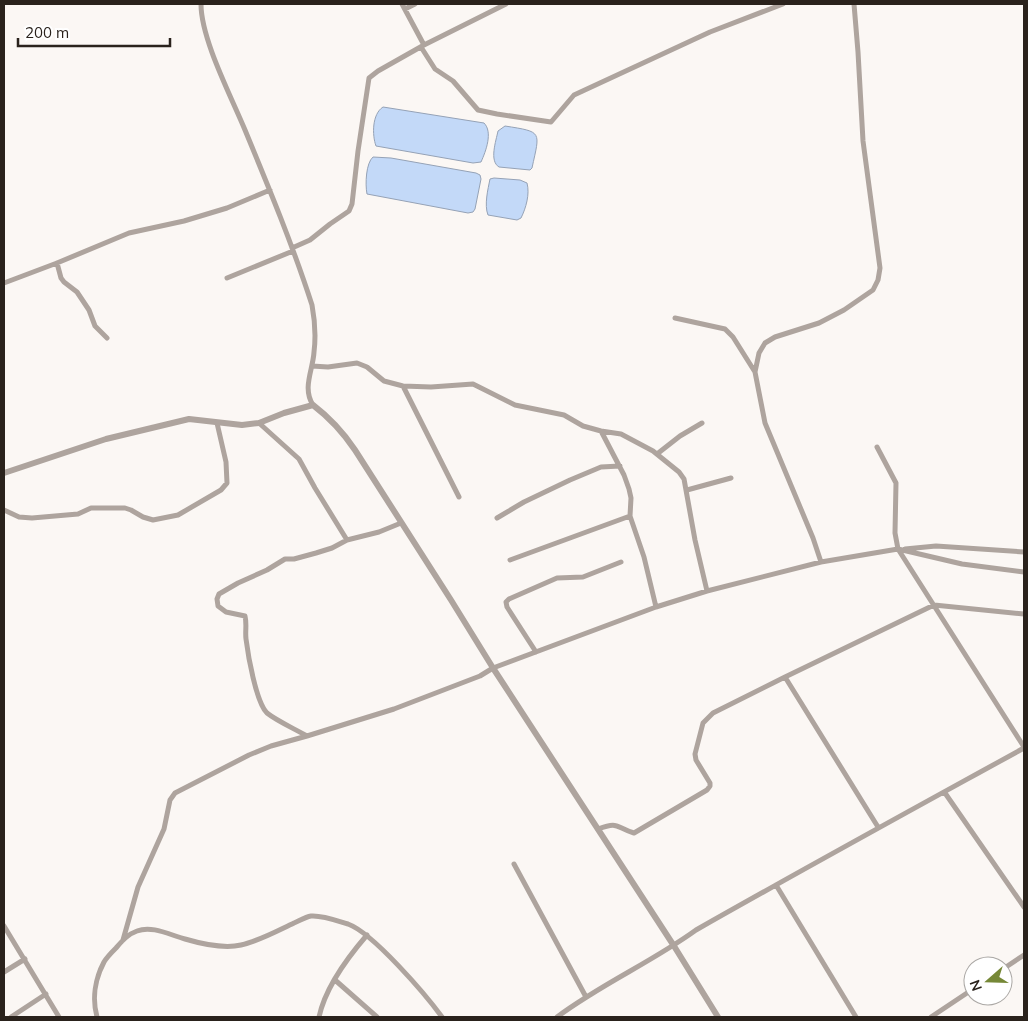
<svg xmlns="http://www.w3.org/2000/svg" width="1028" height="1021" font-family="Mulish,sans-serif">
	<rect width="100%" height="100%" fill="#fbf7f4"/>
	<path fill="#c3d9f8" stroke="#95a2b6" d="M383,107L484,123C493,132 486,151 481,162L473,163L376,146C372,135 372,114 383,107Z
		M505,126C543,132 540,131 532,168L530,170L499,167C489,161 496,141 498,131Z
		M373,157L391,158L476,173L480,175L481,179L475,209L473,212L468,213L367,194C365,184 366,163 373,157Z
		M494,178L520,180L527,183C530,194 526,208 521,218L517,220L488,215C484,205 488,189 490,179Z"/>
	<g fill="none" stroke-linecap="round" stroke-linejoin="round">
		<path stroke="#aea49e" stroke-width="5" d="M201,4C201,39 231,96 245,130C269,188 293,246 312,305C315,321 316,336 314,352C313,370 302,388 313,405
			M405,9L415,4
			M424,45L506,4
			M421,47L435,69L453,81L478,110L497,114L551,122L574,95L710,32L783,4
			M292,248L310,240L330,224L349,211L352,204L358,151L369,78L378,71L424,45L402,4
			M57,263L61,278L64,282L77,292L89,310L95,326L107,338
			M227,278L293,251
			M4,283L57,263L129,233L184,221L227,208L270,190
			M675,318L725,329L733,337L755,372
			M312,366L328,367L357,363L367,367L384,381L403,386L431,387L473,384L515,405L564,415L583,426L601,431L621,434L653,451L679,472L684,479L695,540L707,591
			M403,386L459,497
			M259,423L299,459L315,488L347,540L379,532L401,523
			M601,431L624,475L629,489L631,498L630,516L644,557L656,607
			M877,447L896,483L895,533L898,549L1024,747
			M657,454L680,436L702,423
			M687,490L731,478
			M4,510L19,517L32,518L78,514L91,508H125L131,510L143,517L153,520L178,515L221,490L227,483L226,462L217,423
			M497,518L524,502L570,480L601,467L620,466
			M905,549L936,546L1024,552
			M510,560L630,516
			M821,562L813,538L765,423L755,372L759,353L765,343L775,337L819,323L844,310L873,290L878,280L880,268L863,141L858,52L854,4
			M536,652L507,607L506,602L509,599L557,578L583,577L621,562
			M307,736C295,729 277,721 267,713C256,702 248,655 246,639C245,631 247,624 245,616L226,612L218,606L217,599L219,594L238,583L267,570L285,559H294L316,553L332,548L347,540
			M945,793L1024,907
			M878,827L785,677L934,605L1024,614
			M598,829C619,821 615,827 634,833L707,790L710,786V783L696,760L695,754L703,723L713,713L785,677
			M514,864L586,997
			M776,885L856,1017
			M4,926L59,1017
			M123,940L138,887L164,829L170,800L175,793L249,755L271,746L307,736L394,709L480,676L493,668L656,607L707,591L821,562L898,549L962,564L1024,572
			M1003,969L1024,955
			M4,972L25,959
			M335,980L377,1017
			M11,1017L46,994
			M97,1017C92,999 95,979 104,962C107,957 112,952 116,948C122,941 128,934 137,931C152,925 170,935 185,939C202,944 224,949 241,945C259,941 277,931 294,923C299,921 305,917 311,916C322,915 338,921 348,924C373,933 426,995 442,1017
			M319,1017C325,989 348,957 367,935
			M557,1017C601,984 652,962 696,930C805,868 915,808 1024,748
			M931,1017L973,989"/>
		<path stroke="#aea49e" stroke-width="6" d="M4,473L106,439L189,419L242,425L259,423L284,413L313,405C330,418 343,432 355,450L451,600L493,668L674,946L718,1017"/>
	</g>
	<rect width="1028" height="1021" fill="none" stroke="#2a221c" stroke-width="10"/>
	<g transform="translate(988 981) rotate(250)"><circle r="24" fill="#ffffff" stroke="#aaa7a4"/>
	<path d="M0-4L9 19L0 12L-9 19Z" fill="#768837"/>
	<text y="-8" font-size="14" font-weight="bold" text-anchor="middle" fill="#2a221c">N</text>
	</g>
	<path d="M18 38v8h152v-8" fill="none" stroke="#2a221c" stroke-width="2.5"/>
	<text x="25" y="38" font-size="15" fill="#2a221c" stroke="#ffffff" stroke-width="4" paint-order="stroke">200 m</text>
</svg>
